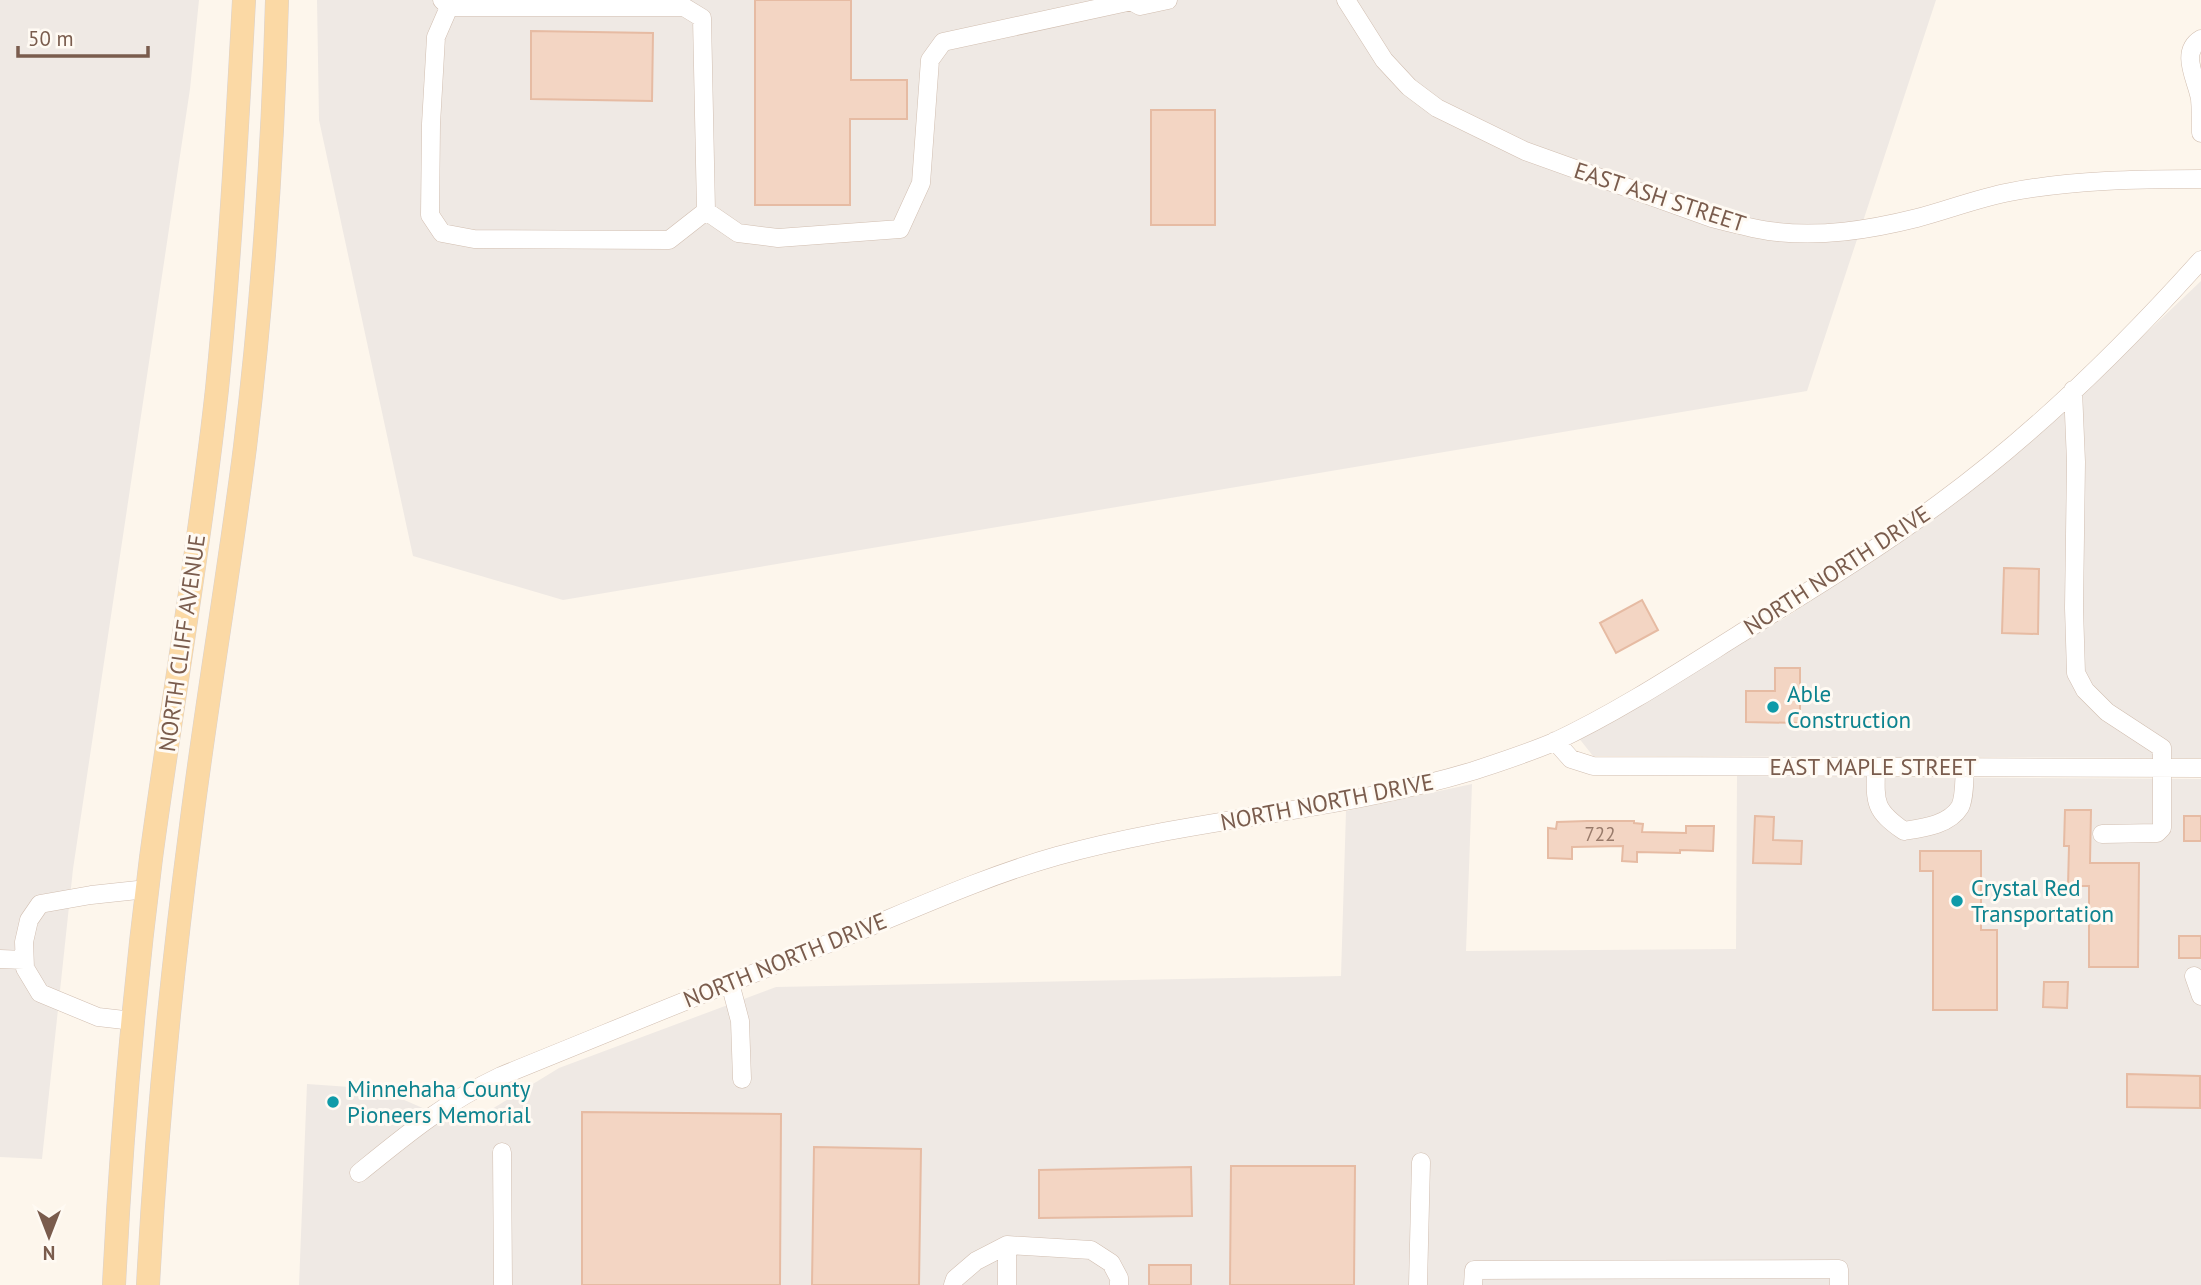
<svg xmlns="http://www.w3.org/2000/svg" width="2201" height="1285" font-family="'PT Sans',sans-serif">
	<rect width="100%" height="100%" fill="#fdf6ec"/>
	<path fill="#efe9e4" d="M0,0H199L190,89L73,869L42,1159L0,1157Z
		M317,0H1936L1807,391L563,600L413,556L319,120Z
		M2201,281V758L1593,756L1578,737L1785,618L1942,512L2044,430Z
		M1737,776L2201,779V1285H299L307,1084L379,1089L464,1126L559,1068L776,987L1341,976L1346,811L1472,784L1466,951L1736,949Z"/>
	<path fill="#f3d5c3" stroke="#e6bba3" stroke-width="2" d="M755,0H851V80H907V119H850V205H755Z
		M531,31L653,33L652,101L531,99Z
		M1151,110H1215V225H1151Z
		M2004,568L2039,569L2038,634L2002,633Z
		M1642,600L1658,630L1616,653L1600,623Z
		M1775,668H1800V723L1746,722V691H1775Z
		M2065,810H2091L2090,863H2139L2138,967H2089V886H2068L2069,846H2064Z
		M1755,816L1774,817L1773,840L1802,841L1801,864L1753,863Z
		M2184,816H2201V841H2184Z
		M1587,821H1634V823L1643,824L1642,832L1686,833V826H1714L1713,851L1680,850V853L1637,852V862L1622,861L1623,846L1572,847V859L1548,858V828L1556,829L1557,822Z
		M1920,851H1981V930H1997V1010H1933V871H1920Z
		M2179,936H2201V958H2179Z
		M2044,982H2068L2067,1008L2043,1007Z
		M2127,1074L2200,1076V1108L2127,1107Z
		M582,1112L781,1114L780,1285H582Z
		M814,1147L921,1149L919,1285H812Z
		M1231,1166H1355L1354,1285H1230Z
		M1191,1167L1192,1216L1039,1218V1170Z
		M1149,1265H1191V1285H1149Z"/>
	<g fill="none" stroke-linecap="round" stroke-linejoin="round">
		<g stroke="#d1beb0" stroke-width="19">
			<path id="minor" d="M442,0L449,7H684L702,18L706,211L738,233L778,238L900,229L921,183L930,60L943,42L1132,1
				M1129,0L1140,6L1168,0
				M1346,0L1384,60L1409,87L1437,108L1525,151L1712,218C1731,223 1750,228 1769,231C1819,238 1869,230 1917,218C1948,210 1978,198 2010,192C2073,180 2137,179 2201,179
				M449,7L436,37L431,124L430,215L442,233L474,239L669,240L706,211
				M2201,39C2179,52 2197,80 2200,99C2201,110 2201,122 2201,133
				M2073,390L2076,462L2074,608L2076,673L2085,690L2107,712L2162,748V828L2157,833L2102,834
				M1555,741L1571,759L1593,766L2201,768
				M1876,767C1875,803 1874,810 1904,831C1923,828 1949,825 1960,807C1965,797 1964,779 1965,767
				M0,959L24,960
				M2194,976L2201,996
				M730,983L740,1021L742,1079
				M133,1021L98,1017L40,993L25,968L24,942L29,920L40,904L91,895L147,889
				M502,1152L503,1285
				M359,1173C407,1134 444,1103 501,1076C617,1029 733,981 850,935C918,907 986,876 1057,856C1193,818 1337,812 1473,771C1500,762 1528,753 1554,742C1618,712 1679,672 1738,635C1806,593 1875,551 1940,503C2034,434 2123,347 2201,260
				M1007,1245V1285
				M953,1285L955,1279L976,1261L1007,1245L1091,1250L1111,1263L1119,1278V1285
				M1418,1285L1421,1162
				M1473,1285L1474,1270L1839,1269V1285"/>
		</g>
		<g stroke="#dad1cd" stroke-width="24">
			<path id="major" d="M114,1285C121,1142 133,1000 151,858C172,702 200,546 217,389C230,260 237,130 244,0
				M148,1285C156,1132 171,978 191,826C207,699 229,573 245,447C263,299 273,149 277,0"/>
		</g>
		<use href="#minor" stroke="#fff" stroke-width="18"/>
		<use href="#major" stroke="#fbd9a5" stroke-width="23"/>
	</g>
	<g fill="#0f9aa8" stroke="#fffaf3" stroke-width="2.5">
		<circle cx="1773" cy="707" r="7"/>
		<circle cx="1957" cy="901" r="7"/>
		<circle cx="333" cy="1102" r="7"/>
	</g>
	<g text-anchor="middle" stroke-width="6" stroke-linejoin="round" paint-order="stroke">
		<g font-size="19" fill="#987a6a">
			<text x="1600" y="841">722</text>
		</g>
		<g font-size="23" fill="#7a5c4d" stroke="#fffaf3">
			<text transform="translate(1660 197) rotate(18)" y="8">EAST ASH STREET</text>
			<text transform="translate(1837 570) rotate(-33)" y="8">NORTH NORTH DRIVE</text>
			<text transform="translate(182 643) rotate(-82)" y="8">NORTH CLIFF AVENUE</text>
			<text x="1873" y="775">EAST MAPLE STREET</text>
			<text transform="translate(1327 802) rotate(-11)" y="8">NORTH NORTH DRIVE</text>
			<text transform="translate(785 960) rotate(-22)" y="8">NORTH NORTH DRIVE</text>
		</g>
		<g font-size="23" fill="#0d838f" stroke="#fffaf3" text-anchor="start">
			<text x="1787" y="702">Able<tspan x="1787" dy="26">Construction</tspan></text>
			<text x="1971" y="896">Crystal Red<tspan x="1971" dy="26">Transportation</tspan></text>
			<text x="347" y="1097">Minnehaha County<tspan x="347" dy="26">Pioneers Memorial</tspan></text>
		</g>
	</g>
	<g transform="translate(49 1236) rotate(180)" stroke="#fffaf3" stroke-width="5" paint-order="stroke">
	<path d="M0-5L12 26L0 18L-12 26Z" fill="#7a5c4d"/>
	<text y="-10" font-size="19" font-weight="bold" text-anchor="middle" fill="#7a5c4d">N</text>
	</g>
	<path d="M18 46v10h130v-10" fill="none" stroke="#7a5c4d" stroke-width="3.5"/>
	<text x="28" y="46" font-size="21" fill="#7a5c4d" stroke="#fffaf3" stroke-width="5" paint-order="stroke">50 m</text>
</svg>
